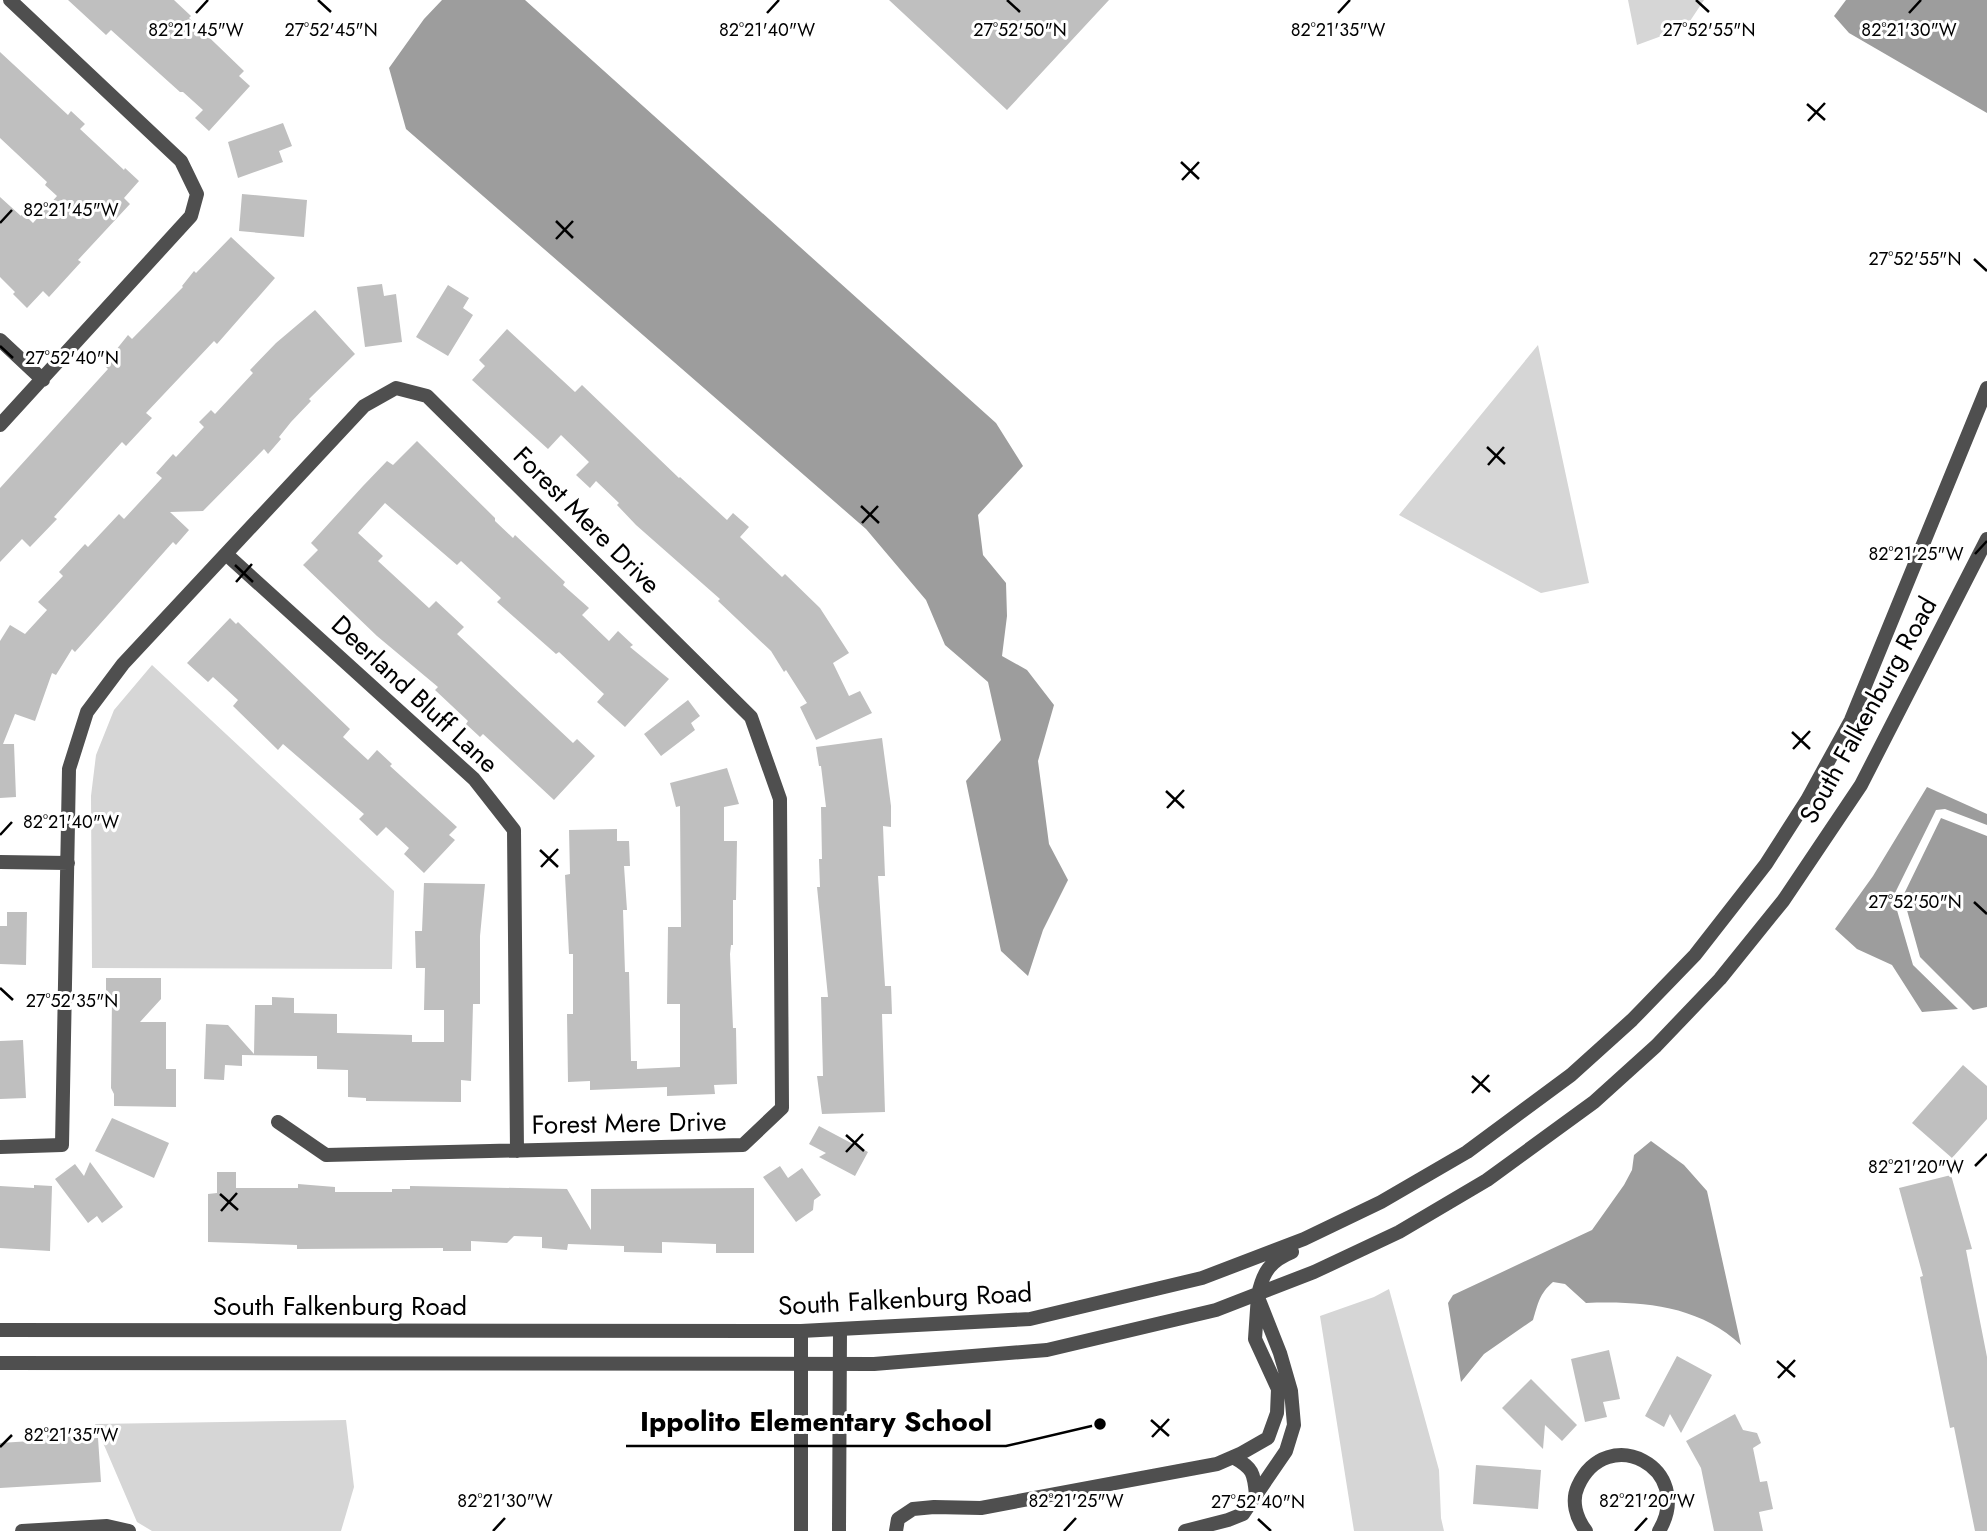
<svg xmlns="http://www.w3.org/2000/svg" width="1987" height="1531" font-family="Jost,sans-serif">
	<rect width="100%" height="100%" fill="#fff"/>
	<path fill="#d6d6d6" d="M1628,0H1704L1686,27L1637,45Z
		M1538,345L1589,583L1541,593L1399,515Z
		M152,665L394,891L392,969L92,968L91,796L96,755L114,710Z
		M1389,1289L1439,1470L1441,1518L1444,1531H1354L1320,1316L1374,1297Z
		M346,1420L354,1487L341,1531H152L137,1522L95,1424Z"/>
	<path fill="#9d9d9d" d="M442,0H525L996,423L1023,466L978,515L983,555L1006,583L1007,616L1002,656L1027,670L1054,705L1038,761L1049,844L1068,880L1043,930L1028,976L1001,951L966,781L1001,740L988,682L945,645L926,600L866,529L406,129L389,68L424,19Z
		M1846,0H1987V113L1849,33L1834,16Z
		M1927,787L1987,814V825L1945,809L1936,810L1895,893L1894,900L1913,965L1958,1009L1922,1012L1892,965L1857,949L1835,929L1873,876Z
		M1941,818L1987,836V1007L1973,1010L1920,957L1903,896Z
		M1651,1141L1684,1165L1707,1191L1741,1345C1698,1305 1642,1301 1586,1303L1565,1284L1553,1282C1539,1294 1538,1304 1533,1320L1484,1354L1461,1382L1448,1303L1453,1295L1592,1230L1624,1185L1632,1170L1634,1155Z"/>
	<path fill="#bfbfbf" d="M68,0H174L191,16L189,18L244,71L239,76L250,86L209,131L195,118L203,110L183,92H180L111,30L106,35Z
		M889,0H1109L1007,110Z
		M0,52L68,115L71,111L85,124L80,129L124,170L125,168L139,181L124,198L130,204L78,260L81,262L49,297L43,291L27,308L13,294L15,292L0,277V197L21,216L23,213L33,223L57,196L45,185L47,182L0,138Z
		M283,123L292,146L279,151L283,162L238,178L228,142Z
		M242,194L307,200L304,237L239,231Z
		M231,237L275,278L217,344L214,341L146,413L152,418L126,446L122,442L54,517L57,519L30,547L22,539L0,562V488L108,369L104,365L128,335L132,339L183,287L182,286L194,271L196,273Z
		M382,284L384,296L396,294L402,342L365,347L357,287Z
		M448,285L469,298L463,308L473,315L448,356L416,337Z
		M315,310L355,354L309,399L311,401L291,422L279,437L281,439L268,454L264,449L203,511L170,512L189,530L176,545L173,542L75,652L72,649L56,675L52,673L35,721L15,714L3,744H14L16,797L0,798V641L10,625L25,634L47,610L38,602L63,576L59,572L85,544L88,547L119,514L124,519L162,478L156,473L173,454L176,457L204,427L199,422L211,410L215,414L253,373L250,370L276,343Z
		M507,329L575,392L582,385L679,478L680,477L727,520L733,513L749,527L740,537L782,577L785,574L820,608L849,653L833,663L849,696L860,691L872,713L816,740L800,707L807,703L786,670L784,672L771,651L718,601L720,599L636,525L617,505L619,503L596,481L590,488L576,475L589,462L561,435L548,449L472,380L485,366L479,360Z
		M417,441L495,518V521L513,538L515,535L565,582L563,585L589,608L582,615L609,641L618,631L633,645L630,647L669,679L625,727L597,702L604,694L559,652L556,654L497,602L501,598L461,561L457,565L385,503L358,533L383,556L378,561L429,608L436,601L464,627L457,634L573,743L577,739L595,756L554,800L483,734L480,737L466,724L468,721L435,690L438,687L377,636L303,565L318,550L311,543L363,486L387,461L393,465Z
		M230,618L236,624L238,622L350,729L343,737L368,760L377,750L392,764L390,766L457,827L449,835L455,840L424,873L404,854L409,848L386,827L377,836L359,819L364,814L283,744L278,750L233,706L238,700L213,677L208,682L187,663Z
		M688,700L700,716L691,723L695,730L661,756L644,734Z
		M882,738L891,806V827L883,826L885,876H878L885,986H891L892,1014H882L885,1112L822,1114L817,1076H823L821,997H828L817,887H820L819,859H822L821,807H826L821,766H819L816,747Z
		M727,768L739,804L724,807V841H737L736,900H733V945H731L730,954L733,1028H736L737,1084L714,1085L715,1094L667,1096V1087L590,1090V1081L568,1082L567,1014H573V954H569L565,875L570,874L569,830L617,829V841H629L630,866H624L627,910H623L625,972H629L631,1061H637V1069L680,1067V1004H667L668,927H681L680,806L676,807L670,783Z
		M424,883L485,884L480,936V1004H473L471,1081L461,1080V1102L366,1101V1098L348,1097V1070L317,1069V1056L242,1055V1066L225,1065L224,1080L204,1079L206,1024L228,1025L254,1054L255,1005H272V997L294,998V1013L337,1014V1033L412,1035V1042H444V1010H424L425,968H416L415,931H422Z
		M7,912H27L26,965L0,964V926H7Z
		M106,978H161V999L140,1022H166V1069H176V1107L114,1106V1094L111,1088L112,998H106Z
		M23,1040L26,1098L0,1099V1041Z
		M1963,1065L1987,1086V1119L1952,1158L1912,1123Z
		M112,1118L169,1143L154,1178L95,1151Z
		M819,1126L868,1152L855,1176L819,1157L826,1153L809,1144Z
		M90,1162L123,1207L102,1223L97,1216L88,1223L55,1179L75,1164L84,1176Z
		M780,1166L788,1178L802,1168L821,1195L814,1200L813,1210L796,1222L763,1177Z
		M217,1172H236V1188H298V1184L335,1187V1192H392V1189H410V1186L567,1189L591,1230V1189L754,1188V1253H716V1244L662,1242V1253L624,1252V1246L568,1244L567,1250L542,1248V1237L514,1236L507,1243L471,1241V1251H443V1248L297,1249V1245L208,1242V1194L217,1193Z
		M1951,1175L1972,1249L1966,1250L1987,1357V1531H1975L1954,1427L1950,1428L1920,1277L1923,1276L1899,1188Z
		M34,1185L52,1186L50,1251L0,1248V1186L34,1188Z
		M1609,1350L1620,1399L1603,1402L1607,1417L1585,1422L1571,1359Z
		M1677,1356L1712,1375L1681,1433L1670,1414L1664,1427L1645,1416Z
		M1531,1379L1577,1425L1562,1441L1545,1425L1543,1449L1502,1408Z
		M1735,1414L1743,1430L1757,1433L1761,1443L1753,1448L1760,1482L1767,1481L1773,1509L1759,1512L1763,1531H1714L1701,1468L1686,1441Z
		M72,1430V1439L98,1438L101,1482L0,1488V1443L47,1440V1432Z
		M1476,1465L1541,1470L1538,1509L1473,1504Z"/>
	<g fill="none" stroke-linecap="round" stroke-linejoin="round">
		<path stroke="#4f4f4f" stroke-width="14" d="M0,340L43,380
			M0,425L191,216L197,194L181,161L10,0
			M226,554L474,779L514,830L517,1151
			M0,862L68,863
			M0,1147L62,1145L69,769L87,712L123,664L364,406L396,388L427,396L751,717L780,799L782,1108L743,1145L326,1155L278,1122
			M801,1331V1531
			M1233,1457C1253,1468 1254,1473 1256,1495
			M22,1531L107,1526L129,1531
			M839,1531L840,1330
			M896,1531L898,1519L913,1509L934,1507L981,1508L1217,1464L1240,1454L1268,1438L1277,1413L1278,1389L1255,1339L1258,1295
			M1185,1531L1228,1520L1243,1514L1286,1451L1294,1425L1291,1391L1280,1353L1259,1300
			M1586,1531C1576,1518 1571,1501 1578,1486C1607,1422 1696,1468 1659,1531"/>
		<path stroke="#4f4f4f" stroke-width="14" d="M1258,1295C1263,1272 1270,1261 1292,1252
			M0,1330L801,1331L1030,1319L1202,1278L1304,1239L1381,1202L1467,1152L1571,1075L1632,1020L1695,955L1766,864L1807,800L1851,720L1987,388
			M0,1363L874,1364L1047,1350L1216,1310L1314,1272L1399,1232L1487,1180L1594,1102L1656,1046L1720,979L1783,901L1861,785L1987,539"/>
	</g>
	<path fill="none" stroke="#000" stroke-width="2.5" d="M318,0L331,12M1007,0L1020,12M1696,0L1709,12M196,13L208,0M767,13L779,0M1338,13L1350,0M1909,13L1921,0M1807,104L1825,120M1808,121L1825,103M1181,162L1199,179M1182,180L1199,162M556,221L573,238M0,223L12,210M556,239L573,221M1974,259L1987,271M0,346L13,358M1487,447L1505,464M1488,465L1504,447M861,506L879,523M862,523L878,506M1975,554L1987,541M235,565L253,582M236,582L252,564M1792,732L1810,749M1793,749L1810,731M1166,791L1184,808M1167,808L1184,790M0,835L12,822M540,850L558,867M541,867L558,849M1974,902L1987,914M0,988L13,1000M1472,1076L1490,1092M1472,1093L1489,1075M846,1135L864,1151M846,1152L863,1134M1975,1166L1987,1154M220,1194L238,1210M221,1211L237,1193M1777,1361L1795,1377M1778,1378L1795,1360M1151,1420L1169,1436M1152,1437L1169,1419M0,1447L12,1435M1258,1519L1271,1531M493,1531L505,1518M1064,1531L1076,1518M1635,1531L1647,1518"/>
	<g text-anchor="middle" stroke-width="6" stroke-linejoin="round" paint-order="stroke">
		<g font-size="26" fill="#000" stroke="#fff">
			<text transform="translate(587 520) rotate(45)" y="9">Forest Mere Drive</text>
			<text transform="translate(415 694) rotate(43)" y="9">Deerland Bluff Lane</text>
			<text transform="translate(1868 710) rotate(-61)" y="9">South Falkenburg Road</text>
			<text transform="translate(629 1123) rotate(-1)" y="9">Forest Mere Drive</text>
			<text transform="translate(905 1299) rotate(-3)" y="9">South Falkenburg Road</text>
			<text x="340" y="1315">South Falkenburg Road</text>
		</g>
	</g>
	<g font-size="18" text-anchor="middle" fill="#000" stroke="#fff" stroke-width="6" stroke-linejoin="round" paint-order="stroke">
		<text x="331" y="36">27°52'45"N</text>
		<text x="1020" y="36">27°52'50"N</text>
		<text x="1709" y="36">27°52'55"N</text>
		<text x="196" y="36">82°21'45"W</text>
		<text x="767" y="36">82°21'40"W</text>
		<text x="1338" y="36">82°21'35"W</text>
		<text x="1909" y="36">82°21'30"W</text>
		<text x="71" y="216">82°21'45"W</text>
		<text x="1915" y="265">27°52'55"N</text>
		<text x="72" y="364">27°52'40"N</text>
		<text x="1916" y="560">82°21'25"W</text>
		<text x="71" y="828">82°21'40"W</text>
		<text x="1915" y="908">27°52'50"N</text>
		<text x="72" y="1007">27°52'35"N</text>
		<text x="1916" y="1173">82°21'20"W</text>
		<text x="71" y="1441">82°21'35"W</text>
		<text x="505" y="1507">82°21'30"W</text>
		<text x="1076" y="1507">82°21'25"W</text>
		<text x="1647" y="1507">82°21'20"W</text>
		<text x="1258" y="1508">27°52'40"N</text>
	</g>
	<path fill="none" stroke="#000" stroke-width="2.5" d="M1100 1424L1006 1446H626"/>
	<circle fill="#000" stroke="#fff" stroke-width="2.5" cx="1100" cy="1424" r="7"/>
	<g font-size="28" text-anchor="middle" font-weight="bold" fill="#000" stroke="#fff" stroke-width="6" stroke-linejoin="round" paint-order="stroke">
		<text x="816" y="1431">Ippolito Elementary School</text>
	</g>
</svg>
